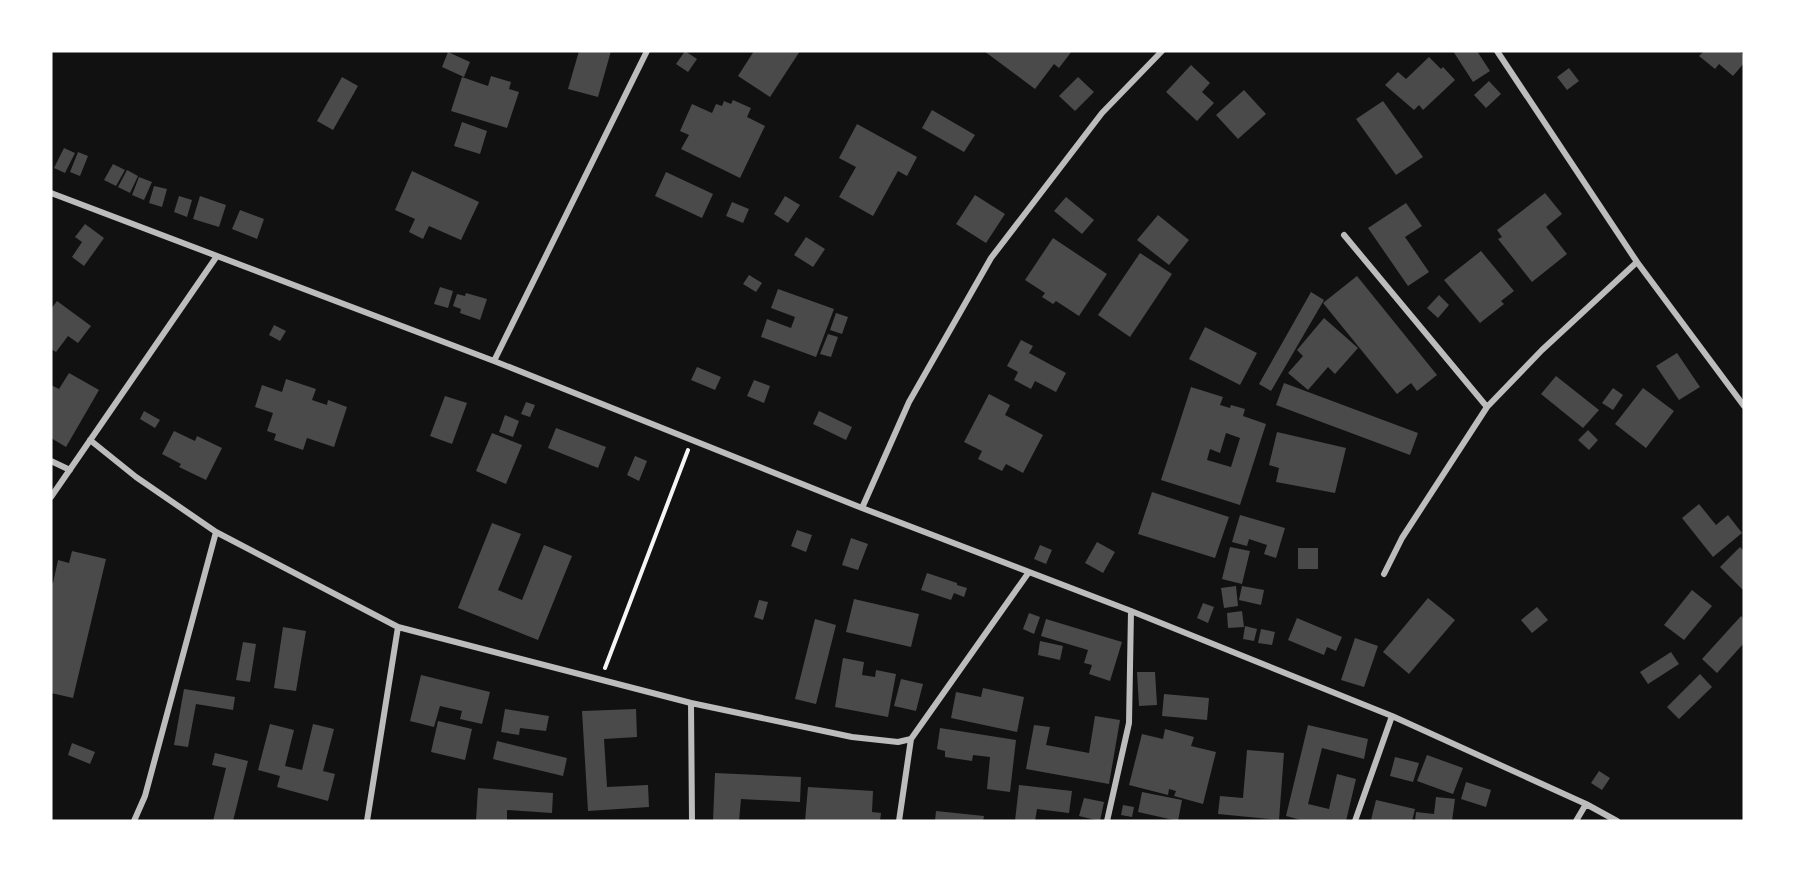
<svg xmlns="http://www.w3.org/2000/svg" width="1795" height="872" font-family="'Zilla Slab',serif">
	<rect width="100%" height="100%" fill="#111"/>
	<path fill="#4a4a4a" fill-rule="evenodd" d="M579,51H611L598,97L568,89Z
		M685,51L697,59L688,72L676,64Z
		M754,51H800L770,97L738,76Z
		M984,51H1072L1059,68L1054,64L1035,89Z
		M1453,51H1477L1490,71L1473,82Z
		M1704,51H1739L1744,55V63L1733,76L1719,64L1715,69L1699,56Z
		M448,52L470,62L464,77L442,67Z
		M1429,57L1441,69L1443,67L1455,80L1423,110L1419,105L1414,110L1385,85L1398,72L1406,79Z
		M1191,65L1210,83L1202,92L1214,103L1197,121L1166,92Z
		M1569,68L1579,81L1567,90L1557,77Z
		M491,76L511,82L509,89L519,92L507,128L451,111L462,77L488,86Z
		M342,77L358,86L333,130L317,121Z
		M1078,77L1094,92L1075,111L1059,96Z
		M1489,81L1501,94L1486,108L1474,95Z
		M1244,90L1266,114L1238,139L1216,115Z
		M733,100L751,108L747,117L765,126L740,178L681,149L689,135L680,131L692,104L712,113L716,104L722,106L724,101L731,104Z
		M1383,101L1423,157L1396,175L1356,119Z
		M932,110L975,135L964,152L922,128Z
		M462,122L487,131L480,154L454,146Z
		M857,124L917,157L907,176L898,171L873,216L839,197L856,167L839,158Z
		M64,148L75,153L65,173L54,168Z
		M78,152L88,156L80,176L70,172Z
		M113,164L125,170L116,186L104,180Z
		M127,170L138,176L130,193L118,187Z
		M412,171L479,202L461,240L429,226L423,239L409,232L415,219L395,210Z
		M666,172L713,194L702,218L655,196Z
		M139,177L152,182L144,200L132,195Z
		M154,186L167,189L162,207L149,203Z
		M1545,193L1562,214L1546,227L1567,254L1532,282L1498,239L1502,237L1497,230Z
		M975,195L1005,214L986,243L956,224Z
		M179,196L192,200L187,217L174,212Z
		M200,196L226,205L219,227L193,219Z
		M785,196L800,205L788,223L774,214Z
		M1066,197L1094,220L1082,234L1054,211Z
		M732,202L749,209L743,223L726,216Z
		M1406,203L1422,226L1405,237L1429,272L1408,286L1368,228Z
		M240,210L264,219L257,239L232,229Z
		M1158,215L1189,240L1169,265L1137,240Z
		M85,224L104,238L84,266L72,257L82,242L75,237Z
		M806,237L825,249L813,267L794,255Z
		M1053,238L1107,274L1079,316L1056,301L1053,304L1042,297L1045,293L1025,280Z
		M1481,251L1514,291L1501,301L1504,304L1480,323L1444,280Z
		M1140,253L1172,274L1130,337L1098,315Z
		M749,275L762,283L756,292L743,284Z
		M1357,276L1437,375L1417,391L1411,383L1397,394L1323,303Z
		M440,287L453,291L448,308L434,304Z
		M778,289L834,309L816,357L761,337L767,319L791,328L795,317L771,308Z
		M1311,292L1324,300L1271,391L1259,384Z
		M466,293L487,299L480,320L460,313L461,309L453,306L457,294L465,296Z
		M1439,295L1449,305L1438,318L1427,308Z
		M57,301L91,326L78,343L68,336L56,352L51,349V309Z
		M836,313L848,317L842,334L830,330Z
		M1324,318L1358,348L1335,374L1328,367L1308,390L1288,373L1303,356L1297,350Z
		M274,325L286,331L280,341L269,335Z
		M1205,327L1257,353L1240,385L1189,359Z
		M828,334L838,337L831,357L820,354Z
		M1021,340L1033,346L1029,353L1066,373L1056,392L1035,381L1031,389L1014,380L1018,372L1007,366Z
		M1677,353L1700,387L1679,400L1656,366Z
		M697,367L721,377L715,390L691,380Z
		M69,373L99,390L66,447L51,438V385L59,389Z
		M1556,376L1599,410L1583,428L1541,394Z
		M286,379L316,389L312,400L327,405L328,400L347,407L334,447L307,438L303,450L274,440L276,434L267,431L273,413L255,407L262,385L282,392Z
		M754,380L770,386L764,403L747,396Z
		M1284,383L1418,433L1410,455L1276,405Z
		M1191,387L1223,397L1220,405L1230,408L1231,405L1245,409L1243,416L1266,424L1240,505L1161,480ZM1226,433L1240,438L1231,467L1207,460L1210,449L1220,453Z
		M1613,388L1623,395L1613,410L1602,403Z
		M1643,388L1674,411L1646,448L1615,424Z
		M989,394L1010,405L1005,415L1043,435L1023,473L1006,464L1002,471L978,459L982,451L964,442Z
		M445,396L467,403L452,444L430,436Z
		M526,402L535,405L530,417L521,414Z
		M144,411L160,420L155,428L140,419Z
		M819,411L852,427L846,440L813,424Z
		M505,415L519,421L513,437L499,432Z
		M556,428L606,447L598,468L548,448Z
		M1588,430L1598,440L1589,450L1578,440Z
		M174,431L195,441L197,436L222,448L206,480L179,467L181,464L162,454Z
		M1277,432L1346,448L1335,493L1276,482L1279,468L1269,465Z
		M492,433L522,445L506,484L476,471Z
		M635,456L647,461L639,481L627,475Z
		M1152,492L1229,517L1215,558L1138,534Z
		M1699,504L1716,525L1728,515L1742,533L1713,557L1682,518Z
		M1240,515L1285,528L1276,558L1264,554L1267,545L1249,539L1247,546L1232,542Z
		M492,523L521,534L498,590L522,600L544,545L572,556L538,640L458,608Z
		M797,530L812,535L806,552L791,546Z
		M851,538L868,544L858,570L842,565Z
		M1097,542L1115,552L1103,573L1085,563Z
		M1040,545L1052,550L1046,564L1034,559Z
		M1230,547L1250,551L1242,584L1222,579Z
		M1740,547L1744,551V591L1720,567Z
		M1298,548H1318V569H1298Z
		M72,551L106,559L73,698L51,693V582L53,583L58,560L69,563Z
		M927,573L957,583V585L967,588L964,597L954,593L951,600L921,590Z
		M1236,586L1238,606L1224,608L1221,588Z
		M1242,586L1264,590L1261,605L1239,600Z
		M1692,590L1712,606L1684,640L1664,625Z
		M1428,598L1455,620L1409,674L1383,652Z
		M854,599L919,614L911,647L846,632Z
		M759,600L768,602L763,620L754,617Z
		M1203,603L1214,607L1208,623L1197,618Z
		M1537,607L1548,620L1532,633L1521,620Z
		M1242,611L1244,627L1228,628L1227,613Z
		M1029,613L1040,617L1034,634L1023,629Z
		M1741,616L1744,619V643L1717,673L1702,659Z
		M1297,618L1342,637L1336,651L1327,647L1324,655L1288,640Z
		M815,619L836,625L816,704L795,699Z
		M1046,619L1122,642L1110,681L1089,674L1092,665L1084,663L1088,650L1041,636Z
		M1245,626L1257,629L1254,641L1243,639Z
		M283,627L306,631L296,691L274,688Z
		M1261,629L1275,632L1272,645L1258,643Z
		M1355,638L1378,646L1364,687L1341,680Z
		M1040,641L1063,646L1060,660L1038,655Z
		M243,642L256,644L250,682L236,680Z
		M1671,652L1679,664L1648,684L1640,672Z
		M843,658L864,662L862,675L875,677L876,670L896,674L888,717L835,707Z
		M1137,672H1155L1157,705L1139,706Z
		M1700,674L1712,687L1679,719L1667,707Z
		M421,675L490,692L482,724L460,719L462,711L440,706L434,727L410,721Z
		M901,679L923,684L916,711L894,706Z
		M983,688L1024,697L1017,732L951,718L956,692L981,697Z
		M184,689L235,697L233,710L196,704L188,747L174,745Z
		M1164,694L1209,698L1207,720L1162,716Z
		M505,709L549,716L546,731L520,728L519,735L501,732Z
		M636,709L637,737L604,739L607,787L648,785L649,807L588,811L582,711Z
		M1095,716L1120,720L1109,784L1026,769L1034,725L1050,727L1046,745L1089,753Z
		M438,721L472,729L465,760L431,752Z
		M270,724L294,730L285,766L302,770L313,724L334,729L323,771L335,774L328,801L277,787L280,776L258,770Z
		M1308,725L1368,739L1364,759L1322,748L1308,804L1329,809L1337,774L1356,779L1346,821H1305L1286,816Z
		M940,728L1016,740L1010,792L987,789L990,757L973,755L972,761L945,757V751L937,749Z
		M1165,729L1194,737L1191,746L1216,752L1203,804L1174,796L1176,791L1169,789L1168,795L1129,785L1142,734L1163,739Z
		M497,741L567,758L563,776L493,759Z
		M72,743L95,752L90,764L68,755Z
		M1247,750L1284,753L1279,820L1218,814L1220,796L1243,798Z
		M215,753L248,761L233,821H213L226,768L212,765Z
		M1427,755L1463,768L1453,794L1417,781Z
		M1395,757L1419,763L1413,782L1390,776Z
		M1599,771L1610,778L1602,790L1591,783Z
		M715,773L801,777L800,802L741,799L739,821H713Z
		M1466,782L1491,790L1486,807L1461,799Z
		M1019,785L1072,791L1069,813L1037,809L1035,821H1015Z
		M808,787L873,791L872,812L881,813L880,821H805Z
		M478,788L553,793L552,813L507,810V821H476Z
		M1142,792L1182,800L1178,821L1138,812Z
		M1436,797L1455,799L1452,821H1415L1416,812L1434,814Z
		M1084,798L1104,802L1100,821L1079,816Z
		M1376,800L1415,809L1412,821L1371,820Z
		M1123,805L1134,807L1132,817L1121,815Z
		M936,811L984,816L983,821H935Z"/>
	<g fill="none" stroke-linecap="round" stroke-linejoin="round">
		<path stroke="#f5f5f5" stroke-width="4" d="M605,668L688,450"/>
		<path stroke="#bcbcbc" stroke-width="6" d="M1497,51L1637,262L1744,406
			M51,193L494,361L862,508L1131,611L1392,716L1586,804L1617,821
			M1344,235L1487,407
			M494,361L647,51
			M90,440L136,477L216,532L398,627L691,703L852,737L898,742L911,739
			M51,461L70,470
			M51,497L217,256
			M862,508L909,402L991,258L1102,113L1162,51
			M1384,574L1402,538L1487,407L1542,350L1637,262
			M691,703L692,821
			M134,821L145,796L216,532
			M367,821L398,627
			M899,821L911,739L1029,572
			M1107,821L1129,723L1131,611
			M1355,821L1392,716
			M1576,821L1586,804"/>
	</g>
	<rect width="1795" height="872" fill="none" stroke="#ffffff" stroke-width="105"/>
</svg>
